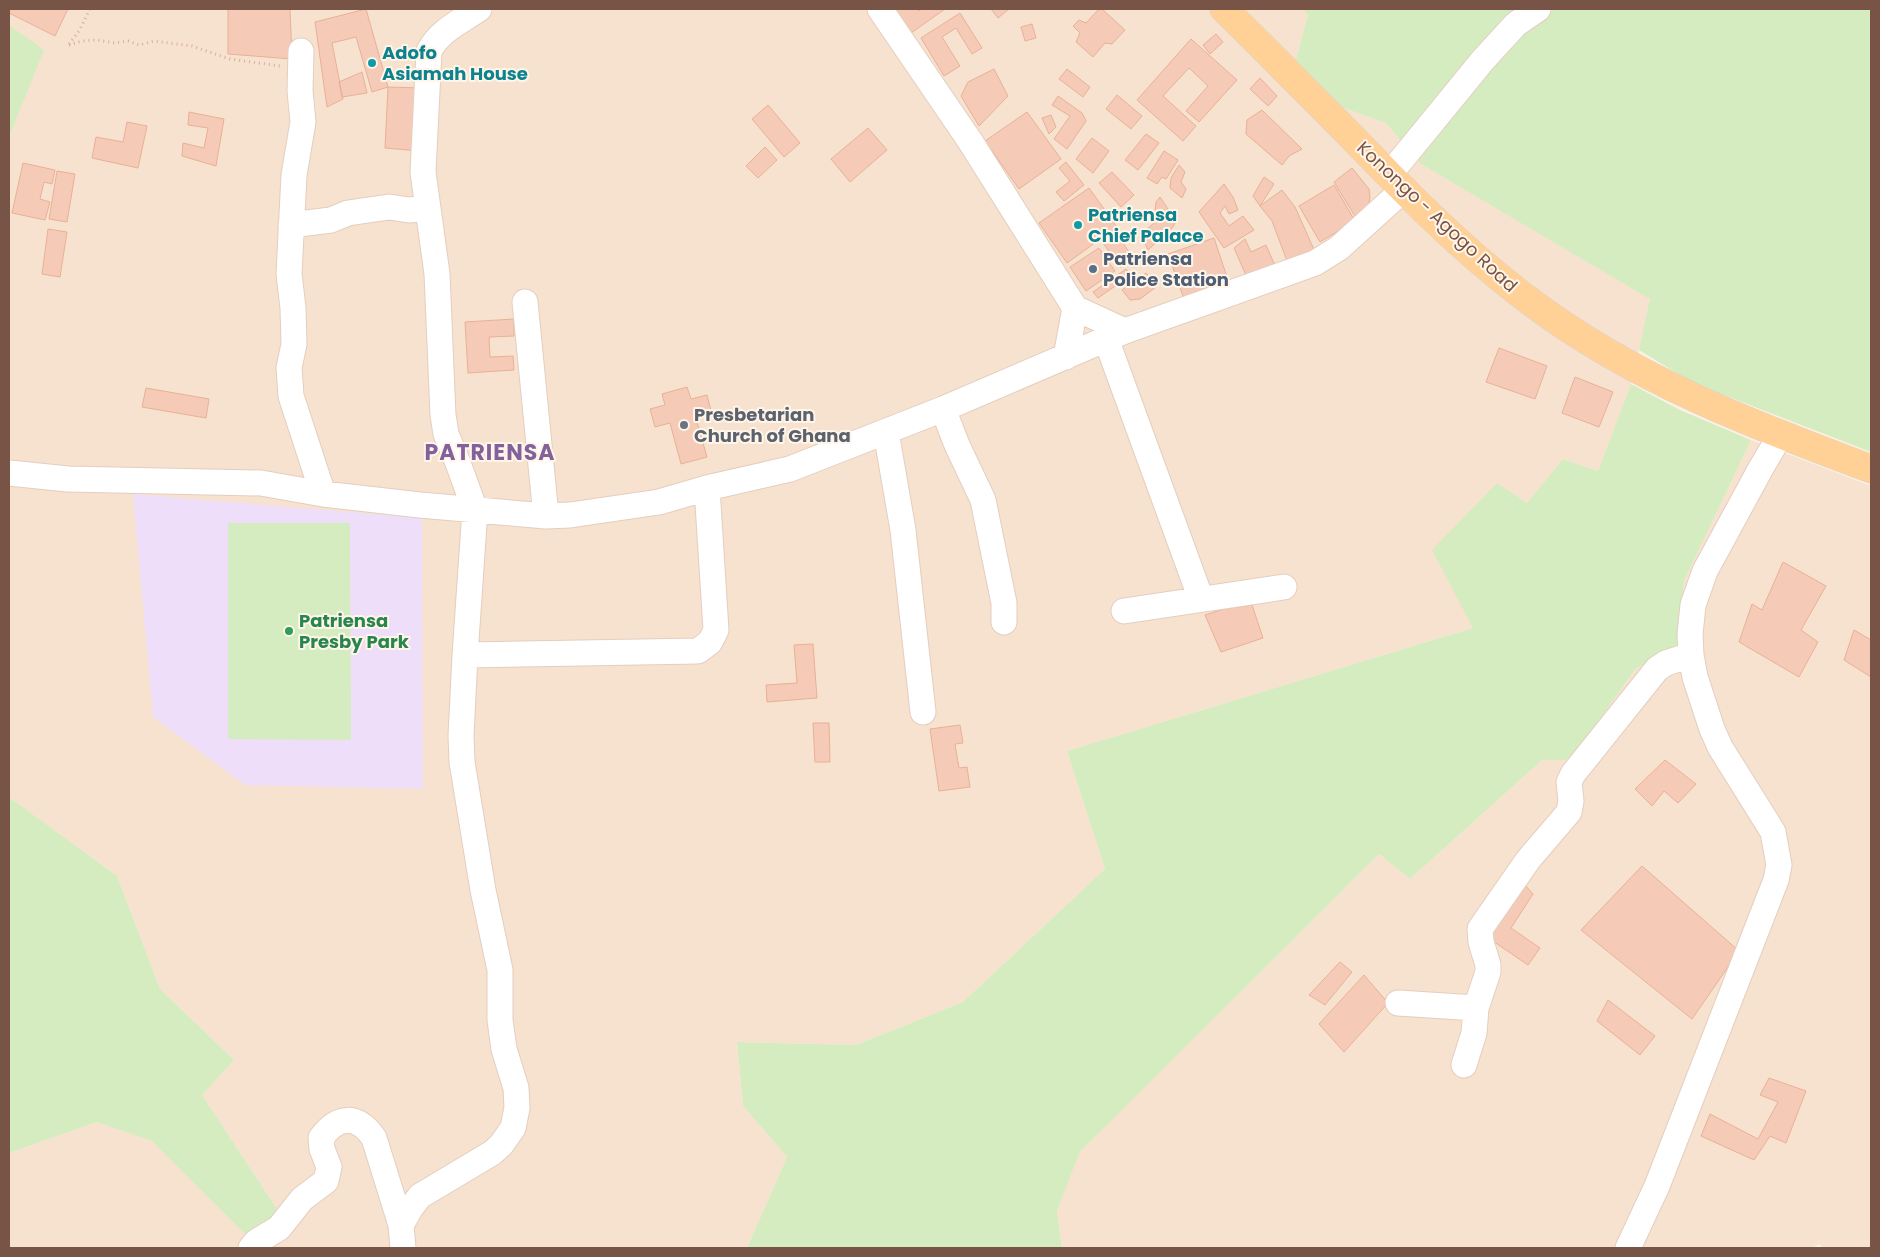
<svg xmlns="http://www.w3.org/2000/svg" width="1880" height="1257" font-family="Poppins,sans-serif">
	<rect width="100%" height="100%" fill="#fef1e1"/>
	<path fill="#f6e2cf" d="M9,9H1303L1308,15L1295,63L1344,108L1386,123L1421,164L1651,299L1631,384L1598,471L1563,459L1527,503L1473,628L1067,751L1105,869L963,1002L856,1045L737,1042L743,1106L787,1157L747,1248H9V1153L97,1122L153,1141L249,1238L281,1215L202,1095L234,1060L160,989L117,876L9,797V137L43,50L9,25Z
		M1751,440L1871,486V1248H1823L1819,1244L1812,1248H1062L1057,1211L1080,1152L1379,854L1410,879L1542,760H1571L1636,668L1678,651L1684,581Z"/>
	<path fill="#eedefa" d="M133,494L422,518L423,789L245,785L153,717Z"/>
	<path fill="#d4ecbf" d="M1303,9H1871V452L1693,383L1639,350L1650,299L1421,164L1386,123L1344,108L1295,63L1308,15Z
		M9,25L44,50L9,137Z
		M1631,384L1680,410L1751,440L1684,581L1678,651L1636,668L1571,760H1542L1410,879L1379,854L1080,1152L1057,1211L1062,1248H747L787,1157L743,1106L737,1042L856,1045L963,1002L1105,869L1067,751L1473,628L1432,550L1497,483L1527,503L1563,459L1598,471Z
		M228,523H350L351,740L228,739Z
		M9,797L117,876L160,989L234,1060L202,1095L281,1215L249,1238L152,1141L97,1122L9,1153Z"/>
	<path fill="#f5cbb7" stroke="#e9b096" d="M9,9H68L55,36L9,13Z
		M228,9H290L292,59L228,54Z
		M366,9L388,87L372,92L356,37L332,43L343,99L327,107L315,22Z
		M894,9H917L919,11L922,9H945L911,33Z
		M991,9H1009L998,18Z
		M1099,9H1102L1125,30L1112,44L1105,43L1093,57L1076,42L1080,33L1073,26L1079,20L1086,23Z
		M960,13L982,48L972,54L956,28L942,37L960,66L944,76L921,38Z
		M1032,24L1036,38L1025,41L1021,27Z
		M1216,34L1223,42L1210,54L1203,45Z
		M1191,39L1237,80L1199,122L1186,111L1208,86L1189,68L1163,96L1196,126L1183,141L1137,100Z
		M994,69L1008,96L979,126L961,96L968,82Z
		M1067,69L1090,87L1083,97L1059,79Z
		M362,72L367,93L342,97L339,82Z
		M1260,78L1277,96L1268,106L1250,89Z
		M388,87L421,88L420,151L385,148Z
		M1117,95L1142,116L1131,129L1106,109Z
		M1058,96L1082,113L1086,121L1067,149L1054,139L1070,116L1052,105Z
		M768,105L800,143L784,157L752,119Z
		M1262,110L1302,149L1289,156L1282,165L1246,134L1247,120Z
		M189,112L224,119L216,166L182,156L183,143L204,148L208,128L188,125Z
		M1027,112L1061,159L1019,189L985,141Z
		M1051,115L1056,127L1049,134L1042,118Z
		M127,122L147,126L138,168L92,158L96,137L123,142Z
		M868,128L887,150L850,182L831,159Z
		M1146,134L1159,143L1138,170L1125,160Z
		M1092,138L1109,151L1093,173L1076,159Z
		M765,147L777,160L758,178L746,166Z
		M1164,151L1178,160L1166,179L1162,177L1157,184L1147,178Z
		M1066,162L1084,185L1064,201L1056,192L1070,181L1059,168Z
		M23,163L55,170L52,184L44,182L40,199L50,202L45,220L12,213Z
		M1179,165L1185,172L1181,182L1186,189L1182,198L1170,188L1171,178Z
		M1352,168L1369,189L1370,197L1367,216L1356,218L1334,182Z
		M57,171L75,174L67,222L49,219Z
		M1112,172L1134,195L1121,207L1099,183Z
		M1264,177L1274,184L1260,206L1253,196Z
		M1224,184L1233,197L1238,210L1229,214L1225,206L1220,213L1229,226L1243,216L1254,230L1224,248L1199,212Z
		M1334,185L1355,221L1320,242L1299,206Z
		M1089,188L1117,227L1067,263L1039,223Z
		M1282,190L1295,207L1315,252L1289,266L1272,221L1260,206Z
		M1160,197L1176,221L1173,227L1148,250L1141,234L1154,223L1156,202Z
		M48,229L67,232L60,277L42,274Z
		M1116,233L1136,262L1120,267L1103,243Z
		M1214,238L1229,283L1184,299L1168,254Z
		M1245,239L1251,252L1266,245L1276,268L1248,280L1234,248Z
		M1099,248L1115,271L1086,291L1070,267Z
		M1126,269L1131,275L1098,298L1093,292Z
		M1146,273L1156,287L1140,299L1130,300L1122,290Z
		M514,319V336L489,337L490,357L513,356L514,370L468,373L465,322Z
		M1499,348L1547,366L1535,399L1486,382Z
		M1575,377L1613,392L1599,427L1562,413Z
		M687,387L691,399L707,395L711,411L695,415L707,457L681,464L670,423L655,427L650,409L665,405L662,394Z
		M146,388L209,399L206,418L142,407Z
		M1783,562L1826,586L1801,630L1818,642L1799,677L1739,642L1752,604L1762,610Z
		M1252,605L1263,638L1221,652L1205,615L1224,609Z
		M1854,630L1871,640V677L1844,660Z
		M813,644L817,698L767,702L766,685L797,683L794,645Z
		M813,723H829L830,762H815Z
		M960,725L963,743L955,744L959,768L967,767L970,787L939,791L930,729Z
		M1665,760L1696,784L1678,803L1664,791L1652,806L1635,789Z
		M1642,866L1739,951L1692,1019L1581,930Z
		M1523,883L1533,894L1511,928L1540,948L1528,965L1487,937Z
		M1340,962L1352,972L1325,1005L1309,995Z
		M1364,975L1388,1003L1344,1052L1319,1024Z
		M1608,1000L1655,1036L1640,1055L1597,1021Z
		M1769,1078L1806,1091L1786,1143L1770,1136L1754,1160L1701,1136L1710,1114L1758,1139L1778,1102L1760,1095Z"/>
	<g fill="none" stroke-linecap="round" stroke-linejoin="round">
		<g stroke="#e4cebf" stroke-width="27">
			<path id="minor" d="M880,9L970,141L1075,308L1125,331
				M301,51L300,91L303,122L294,175L289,274L293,308L294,344L289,368L291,396L323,494
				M1389,175L1483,60L1516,24L1538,9
				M291,225L331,220L348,213L389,207L409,210L428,208
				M525,302L546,516
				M1106,339L1201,599
				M1066,357L1075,308
				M943,409L957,445L983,500L1004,603V622
				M886,432L903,530L923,712
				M9,473L68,479L261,483L323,494L420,505L546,516L570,515L659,502L707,488L790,469L943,409L1125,331L1315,263L1339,248L1403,190
				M1124,611L1284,587
				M465,655L698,651L710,642L716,630L707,488
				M1398,1003L1476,1008
				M1464,1065L1474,1033L1476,1008L1488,972V965L1481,942L1480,929L1528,860L1569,812L1571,801L1569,782L1573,774L1657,669L1666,663L1691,655
				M251,1248L256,1242L279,1228L302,1199L326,1181L329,1167L322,1149L321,1138C338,1115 357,1114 374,1138L401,1225
				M403,1248L401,1225L410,1209L420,1196L492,1153L501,1145L513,1128L517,1108L516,1088L504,1049L500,1020V970L483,890L462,762L461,736L465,655L475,510L458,463L446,434L443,415L437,274L423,172L429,51C440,30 460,22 479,9
				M1628,1248L1657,1186L1776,880L1779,865L1773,832L1720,747L1712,729L1695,677L1691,655L1690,634L1693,605L1705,571L1761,468L1781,434"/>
		</g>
		<g stroke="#dcd3cf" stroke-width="29">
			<path id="major" d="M1224,9C1267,51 1308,93 1350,135C1407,194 1465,253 1531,302C1633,379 1753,425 1871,469"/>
		</g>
		<path stroke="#daae9a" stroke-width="3" stroke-dasharray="1 4" stroke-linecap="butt" d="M69,44L79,31L90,9
			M69,45L82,41L97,40L115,43L128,41L139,45L154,41L192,46L230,59L280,66"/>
		<use href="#minor" stroke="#fff" stroke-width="25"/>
		<use href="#major" stroke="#ffd197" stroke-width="28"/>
	</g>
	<g fill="#0f9aa8" stroke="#fff5e9" stroke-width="2">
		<circle cx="372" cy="63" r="5"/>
		<circle cx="1078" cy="225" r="5"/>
	</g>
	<circle fill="#5c6f8a" stroke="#fff5e9" stroke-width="2" cx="1093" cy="269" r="5"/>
	<circle fill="#6b7280" stroke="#fff5e9" stroke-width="2" cx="684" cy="425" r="5"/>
	<circle fill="#2e9e5b" stroke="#fff5e9" stroke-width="2" cx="289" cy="631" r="5"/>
	<g text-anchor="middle" stroke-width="4" stroke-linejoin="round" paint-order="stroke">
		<g font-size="18" font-weight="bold" fill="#0d838f" stroke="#fff5e9" text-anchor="start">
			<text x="382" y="59">Adofo<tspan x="382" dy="21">Asiamah House</tspan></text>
			<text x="1088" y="221">Patriensa<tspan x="1088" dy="21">Chief Palace</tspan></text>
		</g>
		<g font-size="18" fill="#775446" stroke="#fff5e9">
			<text transform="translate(1437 217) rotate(43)" y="6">Konongo - Agogo Road</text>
		</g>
		<g font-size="18" font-weight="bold" fill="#4e5e75" stroke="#fff5e9" text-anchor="start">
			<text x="1103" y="265">Patriensa<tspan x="1103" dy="21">Police Station</tspan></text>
		</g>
		<g font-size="18" font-weight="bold" fill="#5b616d" stroke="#fff5e9" text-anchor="start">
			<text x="694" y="421">Presbetarian<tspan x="694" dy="21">Church of Ghana</tspan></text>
		</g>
		<g font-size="18" font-weight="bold" fill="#27864d" stroke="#fff5e9" text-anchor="start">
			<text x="299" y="627">Patriensa<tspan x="299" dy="21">Presby Park</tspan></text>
		</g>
		<g font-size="22" font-weight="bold" letter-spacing="1" fill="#83619b" stroke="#fff5e9">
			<text x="490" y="460">PATRIENSA</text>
		</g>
	</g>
	<rect width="1880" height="1257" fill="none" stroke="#775446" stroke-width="20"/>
</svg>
